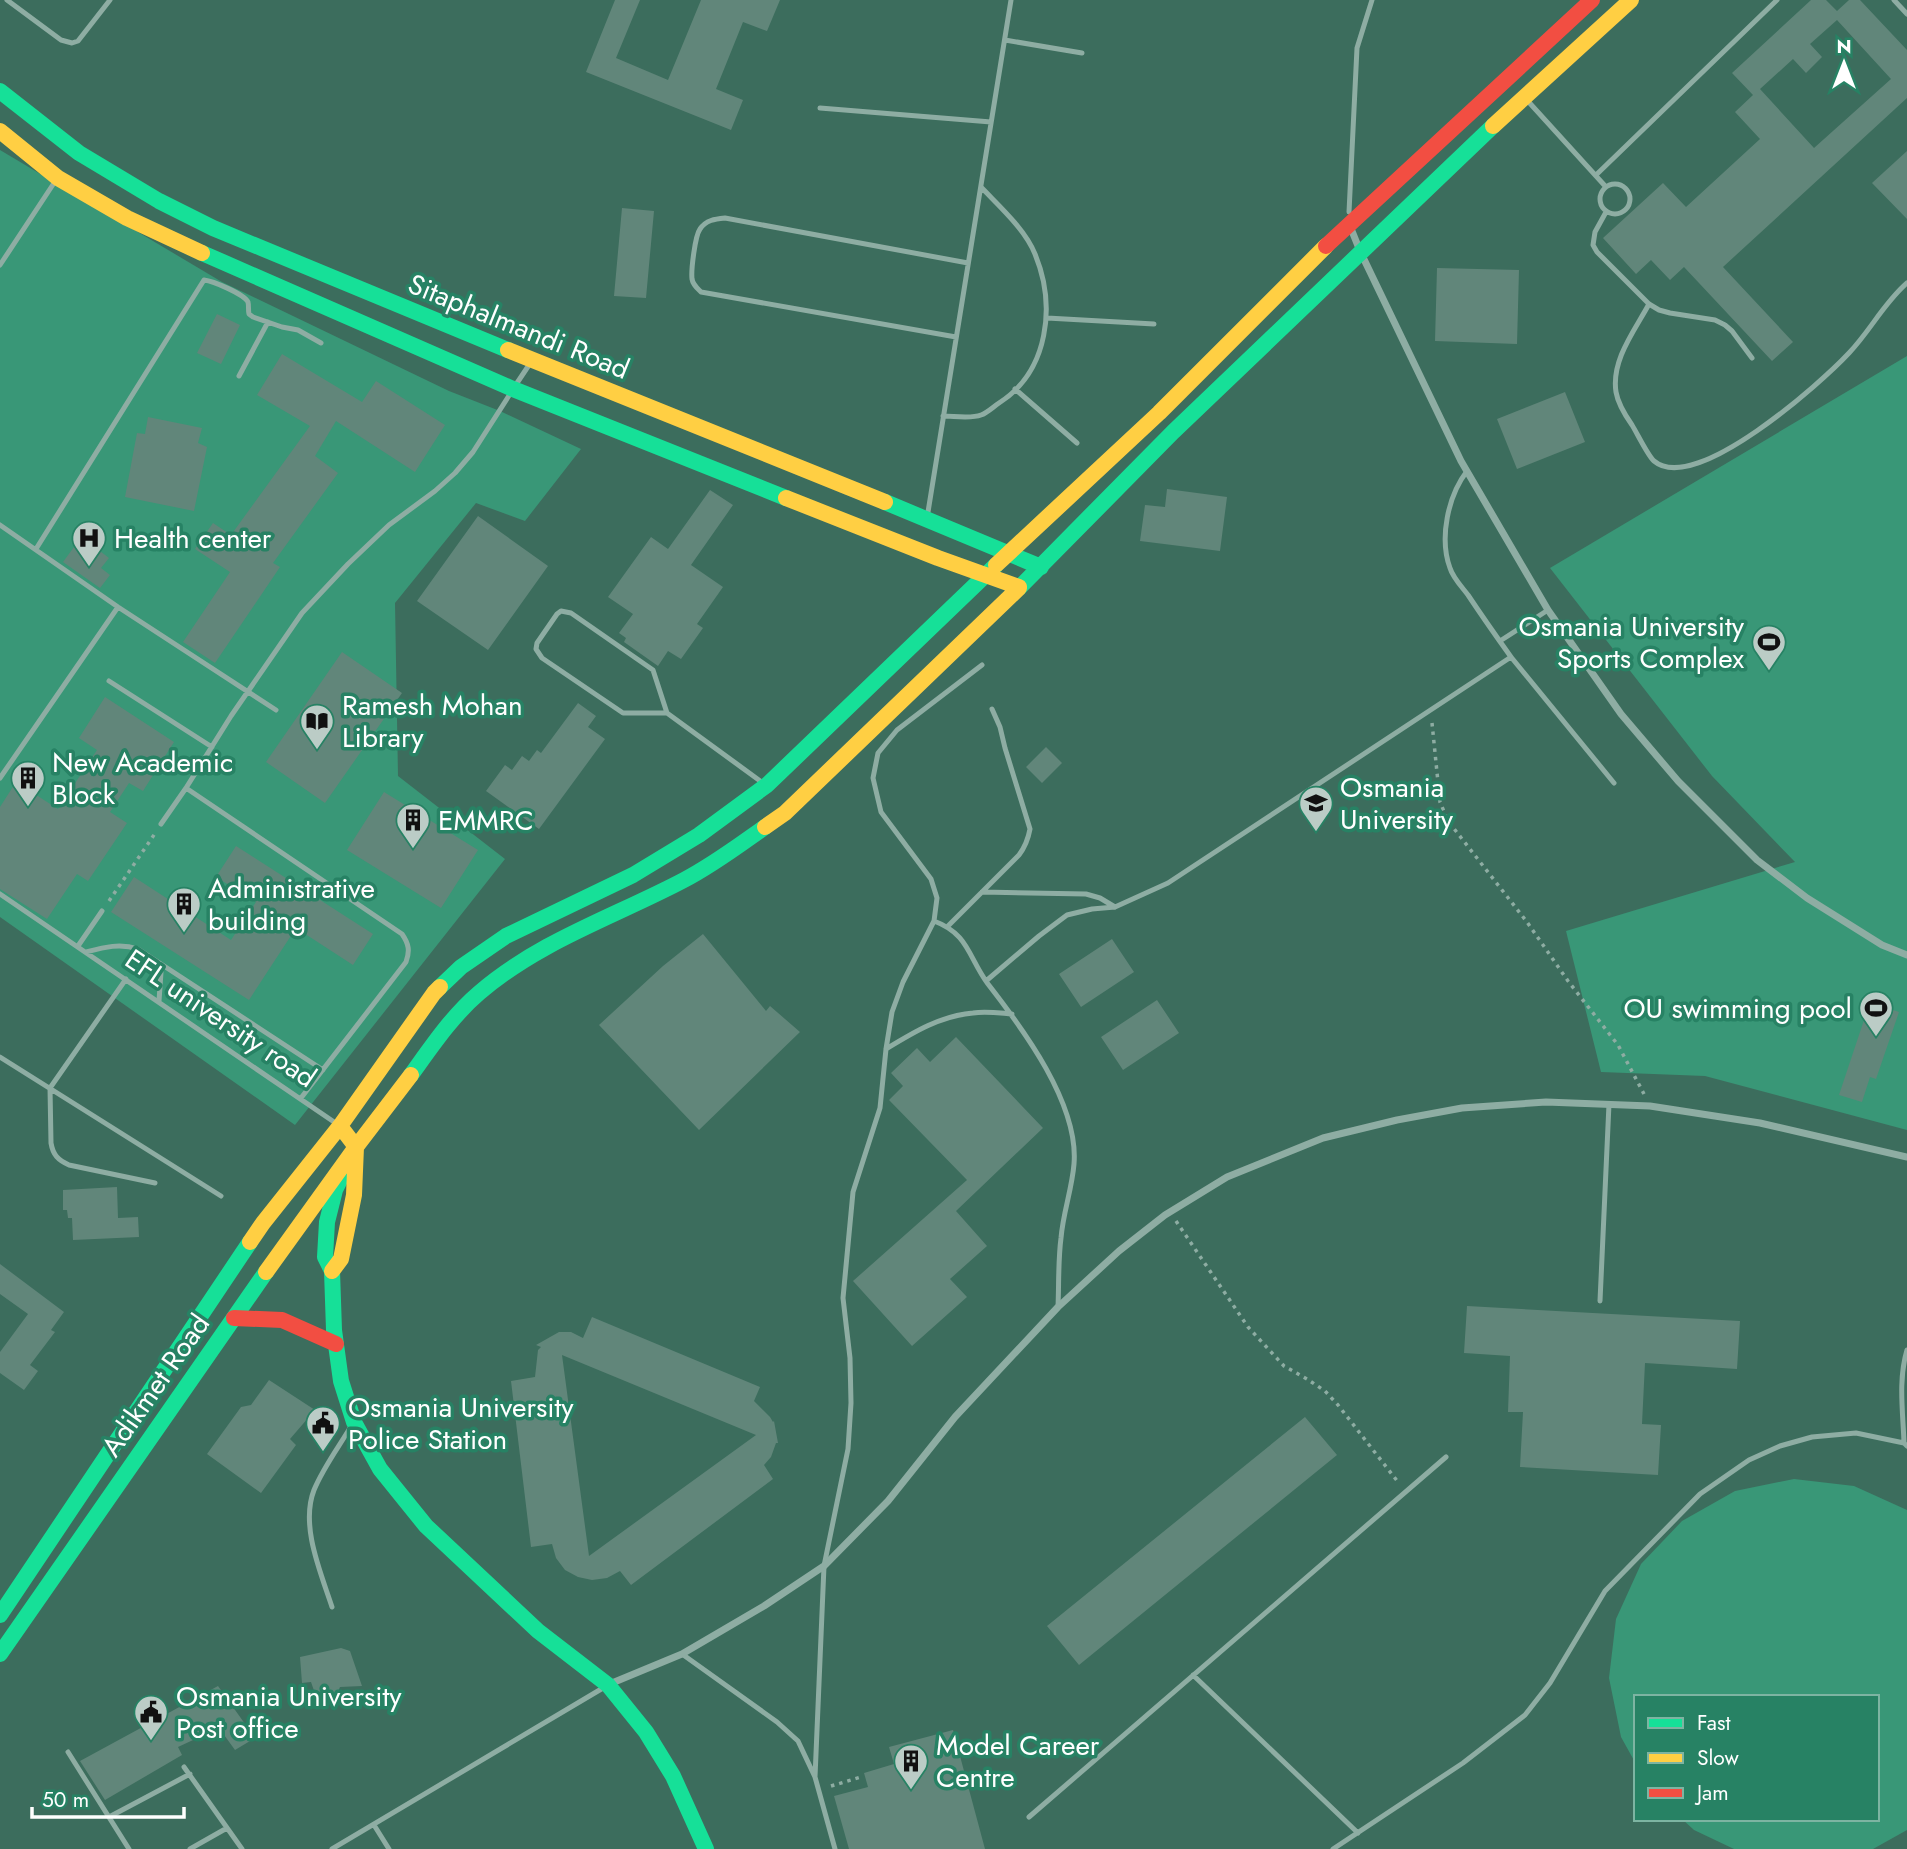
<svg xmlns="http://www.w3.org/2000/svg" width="1907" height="1849" font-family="Jost,sans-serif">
	<rect width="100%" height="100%" fill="#3c6d5d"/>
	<path fill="#399777" d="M0,150L222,282L449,391L500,411L581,449L525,521L476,503L395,603L398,776L505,859L295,1125L0,917Z
		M1907,356V1130L1705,1076L1601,1072L1566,931L1795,862L1712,776L1550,568Z
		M1794,1479L1854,1486L1907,1510V1830L1873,1849H1734L1694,1830L1682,1819H1877V1697H1636V1764L1621,1737L1609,1678L1616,1619L1641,1564L1682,1521L1735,1491Z"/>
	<path fill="#61867a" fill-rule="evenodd" d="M615,0H640L616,58L668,80L701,0H780L767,31L743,22L716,89L743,100L731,130L586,72Z
		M1811,0H1826L1837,11L1849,0H1860L1907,50V98L1723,267L1793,342L1772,361L1684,267L1670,280L1651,260L1636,274L1603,238L1663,183L1686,207L1760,139L1735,112L1753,95L1732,73ZM1837,20L1891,79L1814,148L1760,89L1793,59L1806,73L1822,57L1810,44Z
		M1907,151V219L1872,183Z
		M622,208L654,211L646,298L614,296Z
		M1437,268L1519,270L1517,344L1435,341Z
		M217,314L240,325L221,364L197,353Z
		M282,354L362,402L376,381L445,425L415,472L336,421L315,456L338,473L273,563L280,567L215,663L183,642L230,572L195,549L213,523L231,535L310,426L257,395Z
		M1565,392L1585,442L1517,469L1497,419Z
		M148,417L202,428L198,443L207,447L194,511L125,497L137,433L145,434Z
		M1167,489L1227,497L1220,551L1140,541L1145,505L1165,507Z
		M710,490L733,505L691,565L723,587L697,624L703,628L681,659L668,651L658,666L624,642L626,638L619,633L633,614L608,597L651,537L668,549Z
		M478,516L548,566L488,650L417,601Z
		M74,547L89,558L96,548L109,558L101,568L110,575L100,588L63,562Z
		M342,652L402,693L325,803L266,762Z
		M105,697L174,742L143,791L129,783L110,812L127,823L88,881L77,874L47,919L0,889V807L16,782L58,809L97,750L79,738Z
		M578,703L596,716L588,727L605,739L539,829L486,791L505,765L512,770L522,756L529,761L537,750L541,753Z
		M1046,747L1062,763L1042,783L1026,767Z
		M384,792L478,850L441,908L347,850Z
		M236,846L373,934L353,965L296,928L249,1000L111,912L134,877L231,940L256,902L216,877Z
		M703,934L766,1011L770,1006L800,1032L699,1130L599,1025L663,966Z
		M1112,939L1134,972L1081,1007L1059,974Z
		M1157,1000L1179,1033L1123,1070L1101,1037Z
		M1870,1002L1899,1012L1876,1079L1870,1077L1862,1102L1839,1095Z
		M956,1037L1043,1128L956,1211L987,1246L950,1279L967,1297L912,1346L853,1281L967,1180L889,1100L903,1086L891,1073L917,1048L930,1062Z
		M117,1187L118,1218L138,1217L139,1237L73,1240L72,1218H68L67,1210H63V1190Z
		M0,1264L64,1312L51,1330L55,1332L30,1365L38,1371L24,1390L0,1373V1352L28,1314L0,1294Z
		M1467,1306L1740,1321L1737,1369L1645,1363L1642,1424L1661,1425L1658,1475L1520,1467L1523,1412H1508L1510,1356L1464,1353Z
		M592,1317L760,1387L754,1401L770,1417L773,1422L774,1421L778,1443H776L771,1457L764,1465L773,1479L631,1585L620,1571L607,1578L592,1580L578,1577L565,1570L556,1558L552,1544L531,1547L511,1381L535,1377L538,1350L541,1347L536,1345L559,1332H571L583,1338ZM562,1355L756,1435L589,1556Z
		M269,1380L315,1410L290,1439L296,1445L261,1493L207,1454L241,1407L251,1405Z
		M1305,1417L1337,1455L1079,1665L1047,1626Z
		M341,1648L350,1651L362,1686L340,1687L335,1699L319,1705L311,1682L302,1683L300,1657Z
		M218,1686L255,1738L235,1750L219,1728L178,1747L182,1755L105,1800L80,1761Z
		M953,1730L985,1849H849L834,1796L868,1787L864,1773L894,1764L889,1747Z"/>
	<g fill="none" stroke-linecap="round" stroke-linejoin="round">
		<path stroke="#8eada3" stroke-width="3.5" stroke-dasharray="3.5 5" stroke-linecap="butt" d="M1432,723L1440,802L1448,821L1527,922L1568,981L1618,1045L1644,1094
			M109,901L156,832
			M1176,1221L1248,1327L1284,1366L1307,1379L1325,1391L1338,1405L1398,1482
			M831,1786L861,1777"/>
		<path stroke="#8eada3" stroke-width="5" d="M7,0L61,40L72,43L78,41L110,0
			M1894,0L1907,14
			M1005,40L1082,53
			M1526,99L1606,187
			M820,108L991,122
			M1596,175L1777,0
			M1600 199a15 15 0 1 1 30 0a15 15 0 1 1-30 0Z
			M1349,212L1357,48L1372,0
			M1606,212L1595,232L1593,245L1597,252L1649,304L1659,310L1670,313L1715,320L1725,325L1732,331L1752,358
			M0,265L54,183
			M1649,304C1635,330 1611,360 1616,392C1618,404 1625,415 1632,425C1637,433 1648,456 1654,461C1695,496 1822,382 1849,353C1870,331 1884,303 1907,283
			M1047,318L1154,324
			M956,337L701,292C697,288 693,285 692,279C691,270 695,236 700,229C706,220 715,219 725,218L968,263
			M239,376L268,322
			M515,386L529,365
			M1015,389L1077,443
			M943,416C954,416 971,419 981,415C987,413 993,407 999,403C1049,371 1056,305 1035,254C1025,229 999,206 981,187
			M928,512L1011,0
			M0,525L118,607L276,710
			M36,549L204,280C213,281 244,294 248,302C249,306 248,310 249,314L253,317L282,327L298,330L321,343
			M1500,641L1548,610
			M1511,657L1614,783
			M109,681L212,747
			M667,713H623L542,658L536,649L537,643L557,614L561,611L571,613L653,670L667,713L763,783
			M0,778L118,607
			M161,824L186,788
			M982,892L1086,894L1100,898L1115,907
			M0,894L337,1124
			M934,921C969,934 968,957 988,984C1023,1029 1079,1104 1074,1164C1072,1189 1063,1213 1061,1238C1058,1261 1059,1284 1058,1307
			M948,926L1019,855C1025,847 1028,840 1030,829L1005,748L1000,727L992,709
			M78,946L102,911
			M86,952C105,947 120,943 138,949L323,1070
			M154,962L161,972L159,1001
			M126,979L50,1088L51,1143C53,1155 58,1160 69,1165L155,1183
			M986,981L1039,936L1067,915L1092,909L1115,907L1168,883L1511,657C1496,636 1482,616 1468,595C1462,587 1453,578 1450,568C1439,538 1448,496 1467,471
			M886,1049C914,1032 940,1016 973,1013C986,1011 999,1013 1012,1014
			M0,1057L221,1196
			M301,1098L406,962C410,951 409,944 402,934L186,788L231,716L302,613L348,564L389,525L435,491L455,473L473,452L510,394
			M1600,1301L1609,1104
			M1907,1350C1898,1380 1903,1412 1904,1443L1907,1446
			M332,1607C321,1573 300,1526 314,1490C323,1468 338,1448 350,1428
			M682,1654L777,1722L798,1741L815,1777L835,1849
			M1193,1675L1358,1833
			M68,1752L129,1849
			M184,1767L242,1849
			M815,1777L824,1566L848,1449L851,1403L850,1358L843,1298L853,1192L880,1108L886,1049L892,1012L903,982L934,921L937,898L931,879L881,812L873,778L878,753L897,730L982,665
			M109,1817L190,1774
			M1029,1817L1446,1457
			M374,1825L389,1849
			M190,1849L227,1828
			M332,1849L603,1688
			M1333,1849L1463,1763L1525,1715L1550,1683L1605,1591L1700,1494L1749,1460L1780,1446L1812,1437L1856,1433L1904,1443"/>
		<path stroke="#8eada3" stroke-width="7" d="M1350,226L1360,251L1461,461L1548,610L1621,714L1678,781L1757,860L1807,898L1882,945L1907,955
			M612,1683L682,1654L764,1606L824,1566L888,1501L955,1417L1058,1307L1119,1251L1165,1215L1227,1177L1323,1138L1397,1120L1462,1108L1546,1102L1650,1106L1760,1123L1907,1157"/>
		<path stroke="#16e098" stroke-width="16" d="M0,91L79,153L159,201L213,228L508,350
			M202,253L513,389L786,498
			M885,502L1041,567
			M1019,588L1173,432L1493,126
			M440,987L461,967L506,936L633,875L699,835L767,785L996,565
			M411,1075C432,1046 452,1016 479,993C539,941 616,916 684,880C713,865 738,846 765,827
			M345,1170L335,1190L327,1222L325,1257L332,1271L334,1330L341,1381L354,1422L380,1469L426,1526L538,1631L608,1685L646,1732L673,1776L706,1849
			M0,1615L250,1242
			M0,1654L266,1272"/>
		<path stroke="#ffcf43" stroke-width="16" d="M1493,126L1631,0
			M0,131L58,178L127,218L202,253
			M508,350L885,502
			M786,498L938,558L1019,587
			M996,565L1159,413L1326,246
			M765,827L785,813L1019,588
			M250,1242L263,1223L340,1126L434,993L440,987
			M332,1271L341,1259L354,1195L356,1147L340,1126
			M266,1272L356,1147L411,1075"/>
		<path stroke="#f24e42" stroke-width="16" d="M1326,246L1592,0
			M234,1318L282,1320L336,1344"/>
	</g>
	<defs>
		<g id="hospital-pin" transform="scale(1.75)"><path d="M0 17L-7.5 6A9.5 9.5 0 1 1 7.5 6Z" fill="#bbccc6" stroke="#278264"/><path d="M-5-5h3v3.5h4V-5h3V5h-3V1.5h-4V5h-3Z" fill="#111"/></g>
		<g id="stadium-pin" transform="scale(1.75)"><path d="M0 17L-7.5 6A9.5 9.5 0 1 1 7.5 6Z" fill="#bbccc6" stroke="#278264"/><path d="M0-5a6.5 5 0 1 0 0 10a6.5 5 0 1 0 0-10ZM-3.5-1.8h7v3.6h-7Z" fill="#111"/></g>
		<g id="library-pin" transform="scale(1.75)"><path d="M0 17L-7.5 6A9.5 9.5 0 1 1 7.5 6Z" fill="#bbccc6" stroke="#278264"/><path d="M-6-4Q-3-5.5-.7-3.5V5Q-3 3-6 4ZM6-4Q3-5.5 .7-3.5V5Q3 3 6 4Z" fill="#111"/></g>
		<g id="building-pin" transform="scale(1.75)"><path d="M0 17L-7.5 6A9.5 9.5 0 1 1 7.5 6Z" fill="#bbccc6" stroke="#278264"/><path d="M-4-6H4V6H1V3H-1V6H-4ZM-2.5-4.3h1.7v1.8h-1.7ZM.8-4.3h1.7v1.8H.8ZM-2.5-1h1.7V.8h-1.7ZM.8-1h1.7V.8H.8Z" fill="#111"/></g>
		<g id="university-pin" transform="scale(1.75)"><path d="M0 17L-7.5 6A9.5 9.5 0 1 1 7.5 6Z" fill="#bbccc6" stroke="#278264"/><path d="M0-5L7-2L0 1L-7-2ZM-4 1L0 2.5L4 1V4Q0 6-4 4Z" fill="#111"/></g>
		<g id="civic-pin" transform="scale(1.75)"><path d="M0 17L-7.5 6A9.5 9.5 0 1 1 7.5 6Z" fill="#bbccc6" stroke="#278264"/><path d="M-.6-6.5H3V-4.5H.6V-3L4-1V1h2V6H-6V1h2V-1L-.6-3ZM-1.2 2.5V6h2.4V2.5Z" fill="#111"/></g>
	</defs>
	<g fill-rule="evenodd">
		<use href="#hospital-pin" x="89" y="538"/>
		<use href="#stadium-pin" x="1769" y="642"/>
		<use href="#library-pin" x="317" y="721"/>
		<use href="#building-pin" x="28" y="778"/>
		<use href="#university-pin" x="1316" y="803"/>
		<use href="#building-pin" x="413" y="820"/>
		<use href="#building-pin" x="184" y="904"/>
		<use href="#stadium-pin" x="1876" y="1008"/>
		<use href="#civic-pin" x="323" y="1423"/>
		<use href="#civic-pin" x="151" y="1712"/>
		<use href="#building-pin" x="911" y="1761"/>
	</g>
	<g text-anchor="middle" stroke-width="7" stroke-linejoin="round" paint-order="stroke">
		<g font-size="28" fill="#fff" stroke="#278264">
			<text transform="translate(519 326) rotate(22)" y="10">Sitaphalmandi Road</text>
			<text transform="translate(221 1018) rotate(34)" y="10">EFL university road</text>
			<text transform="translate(155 1385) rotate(-55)" y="10">Adikmet Road</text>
		</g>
		<g font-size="28" fill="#fff" stroke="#278264" text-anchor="start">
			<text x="114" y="548">Health center</text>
			<text x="1744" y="636" text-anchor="end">Osmania University<tspan x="1744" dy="32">Sports Complex</tspan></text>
			<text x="342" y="715">Ramesh Mohan<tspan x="342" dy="32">Library</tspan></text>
			<text x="52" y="772">New Academic<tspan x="52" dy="32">Block</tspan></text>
			<text x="1340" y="797">Osmania<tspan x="1340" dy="32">University</tspan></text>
			<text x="438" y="830">EMMRC</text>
			<text x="208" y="898">Administrative<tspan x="208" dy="32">building</tspan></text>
			<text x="1852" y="1018" text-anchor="end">OU swimming pool</text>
			<text x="348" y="1417">Osmania University<tspan x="348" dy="32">Police Station</tspan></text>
			<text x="176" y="1706">Osmania University<tspan x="176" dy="32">Post office</tspan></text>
			<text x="936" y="1755">Model Career<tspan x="936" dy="32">Centre</tspan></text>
		</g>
	</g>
	<rect x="1634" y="1695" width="245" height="126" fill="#278264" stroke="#7db4a2" stroke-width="2"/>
	<rect x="1648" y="1718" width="35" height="10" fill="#16e098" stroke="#7db4a2" stroke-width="2"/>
	<text x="1697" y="1730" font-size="21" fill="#ffffff">Fast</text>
	<rect x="1648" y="1753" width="35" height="10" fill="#ffcf43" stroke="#7db4a2" stroke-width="2"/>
	<text x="1697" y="1765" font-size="21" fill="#ffffff">Slow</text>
	<rect x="1648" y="1788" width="35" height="10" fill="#f24e42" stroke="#7db4a2" stroke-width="2"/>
	<text x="1697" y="1800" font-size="21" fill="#ffffff">Jam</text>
	<g transform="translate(1844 63)" stroke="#278264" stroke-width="5" paint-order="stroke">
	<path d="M0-5L12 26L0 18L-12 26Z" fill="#ffffff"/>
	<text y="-10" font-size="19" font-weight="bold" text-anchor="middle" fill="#ffffff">N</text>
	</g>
	<path d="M32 1807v10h152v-10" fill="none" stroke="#ffffff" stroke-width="3.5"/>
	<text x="42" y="1807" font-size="21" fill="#ffffff" stroke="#278264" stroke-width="5" paint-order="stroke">50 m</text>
</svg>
